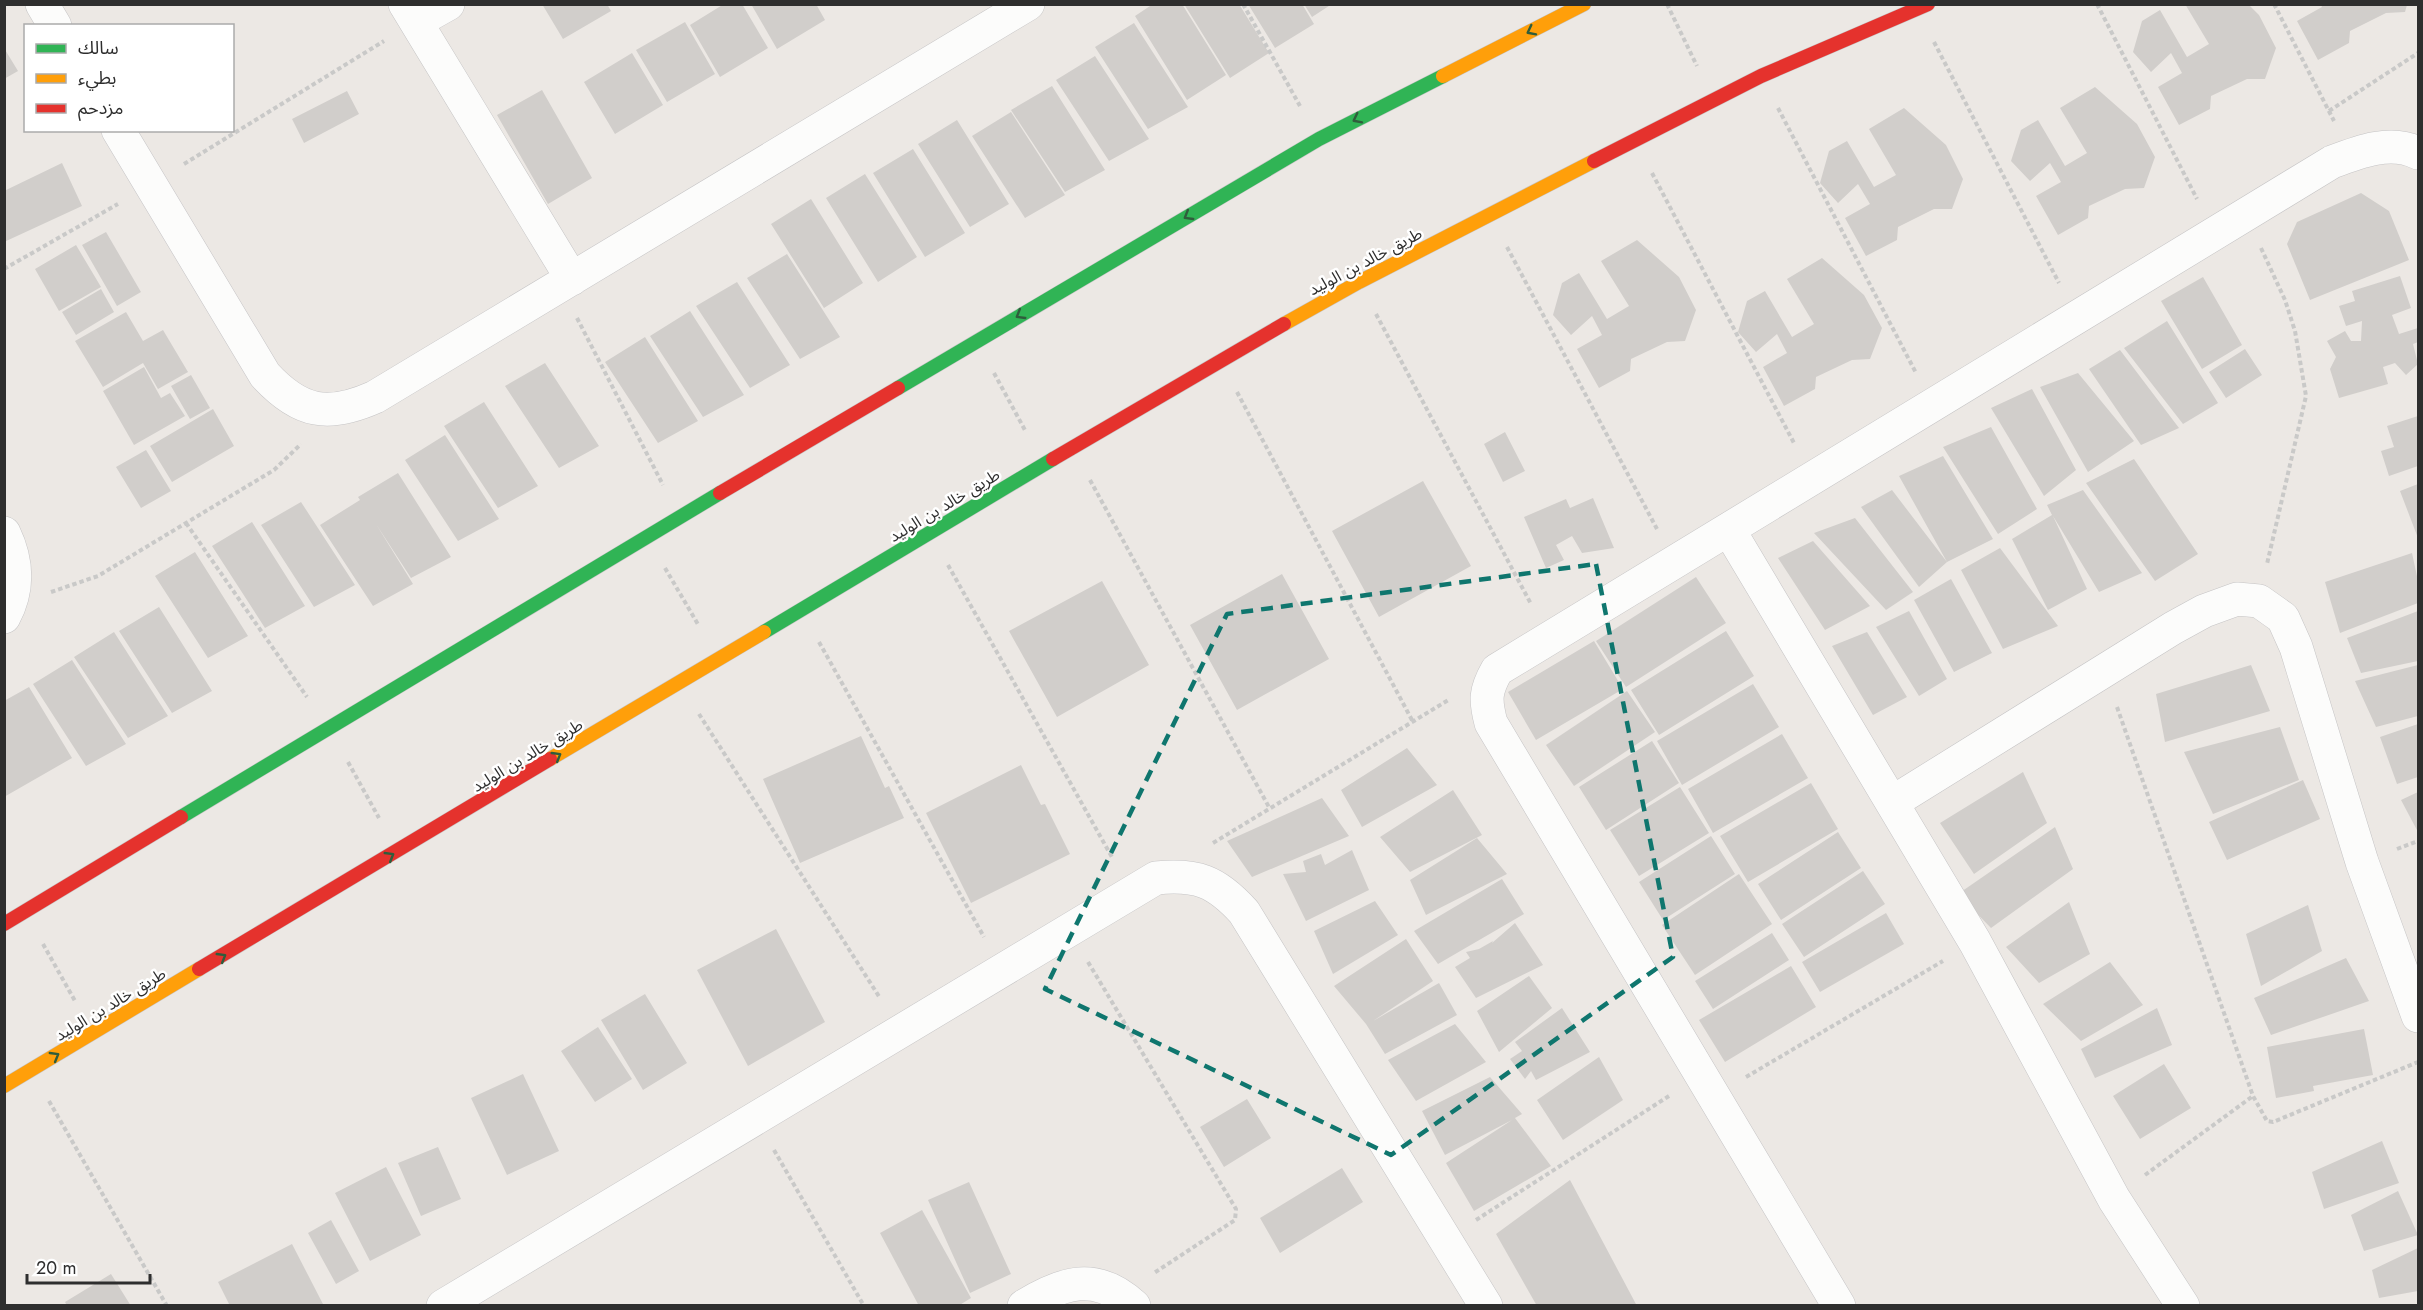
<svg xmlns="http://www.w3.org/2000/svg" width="2423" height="1310" font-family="Jost,'Noto Sans Arabic',sans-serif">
	<rect width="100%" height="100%" fill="#ece8e4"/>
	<path fill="#d1cecb" d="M542,4H607L611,11L563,39Z
		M724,4H742L768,48L720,77L690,25Z
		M751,4H816L825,20L777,49Z
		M1153,4H1182L1226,75L1187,100L1135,16Z
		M1184,4H1239L1269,53L1230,78Z
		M1248,4H1302L1314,24L1275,48Z
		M1304,4H1332L1312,17Z
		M2185,4H2248L2259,15L2276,48L2265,79H2247L2211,96L2210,109L2179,125L2158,87L2182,73L2171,53L2151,72L2133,52L2142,21L2160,10L2187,57L2209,44Z
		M2321,5H2407L2405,12L2386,13L2350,31L2349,43L2318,60L2297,21L2322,7Z
		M685,22L715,74L667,102L636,50Z
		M1134,23L1188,107L1148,129L1095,47Z
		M4,48L18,71L4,79Z
		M632,53L663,105L615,134L584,82Z
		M1095,56L1149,139L1109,161L1056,80Z
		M1052,86L1105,170L1065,192L1011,110Z
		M2095,87L2137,124L2155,157L2144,188L2125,189L2089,206L2088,218L2058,235L2036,196L2061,182L2050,163L2030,181L2011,161L2021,130L2038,120L2065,166L2087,153L2060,108Z
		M542,90L592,178L548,204L497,115Z
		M347,91L359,114L304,143L292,119Z
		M1904,108L1946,145L1963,179L1952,209H1934L1898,227L1897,240L1866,256L1845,218L1870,204L1858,184L1838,203L1820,183L1829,151L1847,141L1874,187L1896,175L1869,129Z
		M1011,112L1065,195L1025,218L972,136Z
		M957,120L1009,204L970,227L918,144Z
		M913,149L965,233L925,257L873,173Z
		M62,163L82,206L4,242V191Z
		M865,174L917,257L878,282L826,198Z
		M2361,193L2389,211L2409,260L2310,300L2287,244L2297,222Z
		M811,199L863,283L824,308L771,224Z
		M106,232L141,292L117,306L82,245Z
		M1637,240L1679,277L1696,310L1685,341L1667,342L1631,359L1630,371L1599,388L1577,349L1602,335L1592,316L1571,335L1553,315L1562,283L1579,273L1607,319L1629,306L1601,261Z
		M76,245L101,287L59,311L35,269Z
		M787,254L840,337L800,359L747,278Z
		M1822,258L1864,295L1882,328L1870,359L1852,360L1816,377L1815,389L1784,406L1763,367L1787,353L1777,334L1756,352L1738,332L1747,301L1765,291L1792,337L1814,324L1787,279Z
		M2400,276L2411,308L2392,315L2399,334L2418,328V342L2413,344L2418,364L2406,375L2395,363L2383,367L2388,384L2339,398L2330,369L2336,357L2327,341L2345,331L2351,341H2361L2362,321L2346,326L2339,306L2355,301L2352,291Z
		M2203,277L2242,345L2202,369L2161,301Z
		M737,282L790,365L750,388L696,306Z
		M101,289L114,312L76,335L62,312Z
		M690,311L744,395L703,417L650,336Z
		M126,312L143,341L163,330L188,372L158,389L143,363L103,387L75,341Z
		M2167,321L2218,403L2183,424L2124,348Z
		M645,337L698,421L658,443L605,362Z
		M2245,349L2262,375L2226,398L2209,372Z
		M2120,350L2179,428L2141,445L2089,369Z
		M545,363L599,446L559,468L505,386Z
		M144,367L161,398L170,393L185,416L134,445L103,391Z
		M2078,373L2134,441L2088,472L2040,387Z
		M191,375L210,408L190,419L171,386Z
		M2032,389L2076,470L2044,496L1991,408Z
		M484,402L538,486L498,508L444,426Z
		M213,409L234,446L172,482L150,446Z
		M2418,416V466L2389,476L2381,451L2394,447L2387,426Z
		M1991,427L2037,509L1998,534L1943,447Z
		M1505,432L1525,471L1503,482L1484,444Z
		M445,435L499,519L458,541L405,460Z
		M146,450L171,491L141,508L116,467Z
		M1943,456L1993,539L1947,562L1919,587L1861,507L1892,490L1947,562L1899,476Z
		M2134,459L2198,554L2155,581L2086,483Z
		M398,473L451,557L411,578L376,524L413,584L373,606L320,525L360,500L358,497Z
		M1423,481L1471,566L1379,617L1332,531Z
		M2418,484V538L2400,491Z
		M2083,490L2142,573L2099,592L2053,516L2087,589L2048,610L2012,539L2052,515L2047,505Z
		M1593,498L1614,548L1582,553L1572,536L1556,545L1564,560L1546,568L1524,517L1566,499L1570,508Z
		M301,502L355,585L314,607L261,525Z
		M1855,518L1913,592L1886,610L1814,533Z
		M252,522L305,606L265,628L212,546Z
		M1813,541L1870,606L1825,630L1778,558Z
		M2000,548L2058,626L2003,649L1961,570Z
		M195,552L248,636L208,658L155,576Z
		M2412,553L2418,581V603L2340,633L2325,582Z
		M1282,574L1329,659L1237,710L1190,625Z
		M1696,577L1726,623L1626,687L1596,641Z
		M1951,579L1992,653L1954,672L1914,600Z
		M1102,581L1149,665L1057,717L1009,631Z
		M159,607L212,691L172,713L119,631Z
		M1909,611L1947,679L1919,696L1876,627Z
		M2418,611V661L2361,673L2347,638Z
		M1726,631L1754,676L1659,735L1631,690Z
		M114,632L168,716L128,738L74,657Z
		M1867,632L1907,697L1873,715L1832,646Z
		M1594,641L1623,689L1536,740L1508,692Z
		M72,660L126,744L86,766L33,684Z
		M2251,665L2270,711L2165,742L2156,694Z
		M2418,665V716L2376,727L2355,681Z
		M1753,684L1779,727L1682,785L1657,741Z
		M29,687L72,758L4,797V701Z
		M1627,691L1655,732L1574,786L1546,745Z
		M2418,724V777L2397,784L2380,737Z
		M2280,727L2299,780L2213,814L2184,752Z
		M1782,734L1808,778L1713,833L1688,789Z
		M861,736L885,788L889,786L904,818L800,863L763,779Z
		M1652,741L1679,783L1606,830L1579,787Z
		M1407,748L1437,785L1362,827L1341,790Z
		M1021,765L1041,805L1045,804L1070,854L971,903L926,813Z
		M2023,772L2047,823L1974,874L1940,823Z
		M2303,780L2320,819L2227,860L2209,822Z
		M1811,783L1838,829L1748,882L1720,836Z
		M1680,787L1709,833L1639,876L1610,830Z
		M1453,790L1482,835L1410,872L1380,837Z
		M2418,792V832L2401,800Z
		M1322,798L1349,836L1252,877L1227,841Z
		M2055,827L2073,869L1991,928L1958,894Z
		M1838,832L1861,868L1781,920L1758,884Z
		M1711,836L1735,874L1663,920L1639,882Z
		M1477,838L1507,874L1426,915L1410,880Z
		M1352,850L1369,890L1306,921L1283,874L1306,872L1303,861L1321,854L1325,865Z
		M1863,871L1885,904L1804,957L1782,924Z
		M1739,874L1772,924L1695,975L1662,925Z
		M1502,879L1524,914L1438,964L1414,931Z
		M1375,901L1398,935L1333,974L1314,931Z
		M2069,902L2090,954L2039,983L2006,947Z
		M2308,905L2322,951L2261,986L2246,934Z
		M1886,913L1904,944L1820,992L1802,962Z
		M1515,923L1543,965L1476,998L1455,967L1470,958L1466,952L1479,949L1493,941L1492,943Z
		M776,929L825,1022L748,1066L697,970Z
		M1772,933L1789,960L1713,1009L1695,981Z
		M1406,939L1433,981L1373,1021L1439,983L1457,1015L1385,1054L1366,1024L1334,986Z
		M2346,958L2369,1001L2271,1035L2254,998Z
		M2110,962L2143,1005L2081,1041L2043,1004Z
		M1791,966L1816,1007L1725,1062L1699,1020Z
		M1529,976L1552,1008L1499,1052L1477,1011Z
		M645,994L687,1063L643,1090L601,1020Z
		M1562,1008L1590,1052L1536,1080L1531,1071L1525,1079L1510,1059L1522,1051L1515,1042Z
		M2157,1008L2172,1045L2095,1078L2081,1049Z
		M1455,1024L1486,1062L1416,1101L1388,1060Z
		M598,1027L632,1079L595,1102L561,1051Z
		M2364,1029L2373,1075L2313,1086L2314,1091L2276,1098L2267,1047Z
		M1599,1057L1623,1100L1563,1140L1537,1100Z
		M2164,1064L2191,1108L2140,1139L2113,1096Z
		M523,1074L559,1151L507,1175L471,1098Z
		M1490,1077L1522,1114L1515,1118L1551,1166L1474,1211L1446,1163L1512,1120L1445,1155L1422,1111Z
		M1247,1099L1271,1138L1224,1167L1200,1127Z
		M2382,1141L2399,1183L2324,1209L2312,1172Z
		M438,1147L461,1199L421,1216L398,1163Z
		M386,1167L421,1235L370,1261L335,1193Z
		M1342,1168L1363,1202L1280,1253L1260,1218Z
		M1570,1180L1637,1306H1537L1496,1234Z
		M969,1182L1011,1274L970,1293L928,1200Z
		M2398,1191L2418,1235L2364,1251L2351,1215Z
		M922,1210L971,1298L958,1306H919L880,1233Z
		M331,1220L359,1271L336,1284L308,1233Z
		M292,1244L324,1306H230L218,1282Z
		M2418,1248V1291L2379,1298L2372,1270Z
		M111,1274L131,1306H67L65,1302Z"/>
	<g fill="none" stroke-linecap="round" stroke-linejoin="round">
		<g stroke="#c5c4c5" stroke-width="34">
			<path id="street" d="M42,4L55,26
				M405,4L572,279
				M416,22L448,4
				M118,130L265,375C300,413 328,418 375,397L1028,4
				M1729,530L1975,942L2114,1199L2183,1306
				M4,533C18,562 19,589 4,617
				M1893,802L2173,628L2204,611L2237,599L2259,601L2283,618L2296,647L2362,862L2418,1016
				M443,1306L1156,878C1197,874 1216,881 1244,912L1486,1306
				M1024,1306C1063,1282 1096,1271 1134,1306
				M1839,1306L1491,723C1485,700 1485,691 1497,670L2332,162C2358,152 2391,139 2418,153"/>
		</g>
		<g stroke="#c5c4c5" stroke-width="15">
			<path id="fast" d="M898,388L1319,139L1443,76
				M764,632L1053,459
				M181,817L720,493"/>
		</g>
		<g stroke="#c5c4c5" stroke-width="15">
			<path id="slow" d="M1443,76L1584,4
				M1284,324L1359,282L1594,161
				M550,759L764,632
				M4,1086L199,969"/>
		</g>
		<g stroke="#c5c4c5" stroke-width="15">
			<path id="jam" d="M1594,161L1761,76L1928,4
				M1053,459L1284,324
				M720,493L898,388
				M4,924L181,817
				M199,969L550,759"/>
		</g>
		<path stroke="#c9c9c8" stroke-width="4" stroke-dasharray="4.5 3" stroke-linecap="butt" d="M1243,4L1300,106
			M1667,4L1697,66
			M2097,4L2197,199
			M2274,4L2334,121
			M1934,42L2059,283
			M1778,108L1916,373
			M2329,111L2418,53
			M184,164L384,41
			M1652,173L1795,445
			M1507,247L1657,529
			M2261,248L2285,300L2295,331L2306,396L2267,564
			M4,269L118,204
			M1376,314L1531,604
			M577,318L663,485
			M994,373L1026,432
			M1237,392L1413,722
			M1090,480L1270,809
			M186,523L307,697
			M948,565L1113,859
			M665,568L699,626
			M51,592L98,576L274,470L301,444
			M819,642L984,937
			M2117,707L2253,1096L2267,1121L2273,1122L2418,1062
			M699,714L880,998
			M348,762L379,818
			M1213,843L1450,699
			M2397,849L2418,841
			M43,944L75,1001
			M1088,962L1236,1209L1235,1220L1154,1273
			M1746,1077L1943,961
			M49,1101L167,1306
			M774,1150L864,1306
			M2145,1175L2253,1096
			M1476,1220L1669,1096"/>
		<use href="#street" stroke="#fcfcfb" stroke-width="33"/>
		<use href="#fast" stroke="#30b455" stroke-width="14"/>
		<use href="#slow" stroke="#ff9f0a" stroke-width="14"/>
		<use href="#jam" stroke="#e5322d" stroke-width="14"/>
	</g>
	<defs><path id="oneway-chevron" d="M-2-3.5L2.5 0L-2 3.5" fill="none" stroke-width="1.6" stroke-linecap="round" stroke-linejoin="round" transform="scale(1.5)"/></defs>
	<g stroke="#2f5d3c">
		<use href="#oneway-chevron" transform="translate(1531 31) rotate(153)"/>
		<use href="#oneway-chevron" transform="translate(1357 119) rotate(153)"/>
		<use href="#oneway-chevron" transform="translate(1188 216) rotate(149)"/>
		<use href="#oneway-chevron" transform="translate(1020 315) rotate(149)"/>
		<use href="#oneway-chevron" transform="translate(557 756) rotate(-31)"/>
		<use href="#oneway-chevron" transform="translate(390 856) rotate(-31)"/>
		<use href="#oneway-chevron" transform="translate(222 957) rotate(-31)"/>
		<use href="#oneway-chevron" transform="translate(55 1056) rotate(-30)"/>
	</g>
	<path fill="none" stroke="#0f766e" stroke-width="4.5" stroke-dasharray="12 8" stroke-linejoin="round" d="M1596,564L1673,957L1391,1155L1045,989L1227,614Z"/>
	<g text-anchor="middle" stroke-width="5" stroke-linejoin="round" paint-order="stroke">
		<g font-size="16" fill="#2e2e2e" stroke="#fff">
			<text transform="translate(1365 261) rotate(-28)" y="6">طريق خالد بن الوليد</text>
			<text transform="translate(944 505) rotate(-31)" y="6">طريق خالد بن الوليد</text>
			<text transform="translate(527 755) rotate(-31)" y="6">طريق خالد بن الوليد</text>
			<text transform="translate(110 1004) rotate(-31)" y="6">طريق خالد بن الوليد</text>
		</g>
	</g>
	<rect width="2423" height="1310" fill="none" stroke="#2e2e2e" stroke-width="12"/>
	<rect x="24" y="24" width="210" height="108" fill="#ffffff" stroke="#ababab" stroke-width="1.5"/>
	<rect x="36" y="44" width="30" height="9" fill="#30b455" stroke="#ababab" stroke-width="1.5"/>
	<text x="78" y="54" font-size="18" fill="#2e2e2e">سالك</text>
	<rect x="36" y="74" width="30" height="9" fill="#ff9f0a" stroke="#ababab" stroke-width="1.5"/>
	<text x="78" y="84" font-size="18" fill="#2e2e2e">بطيء</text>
	<rect x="36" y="104" width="30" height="9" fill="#e5322d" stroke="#ababab" stroke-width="1.5"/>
	<text x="78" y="114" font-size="18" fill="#2e2e2e">مزدحم</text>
	<path d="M27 1274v9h123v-9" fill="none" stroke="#2e2e2e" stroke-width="3"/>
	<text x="36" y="1274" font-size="18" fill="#2e2e2e" stroke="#ffffff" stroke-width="4.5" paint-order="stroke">20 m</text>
</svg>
